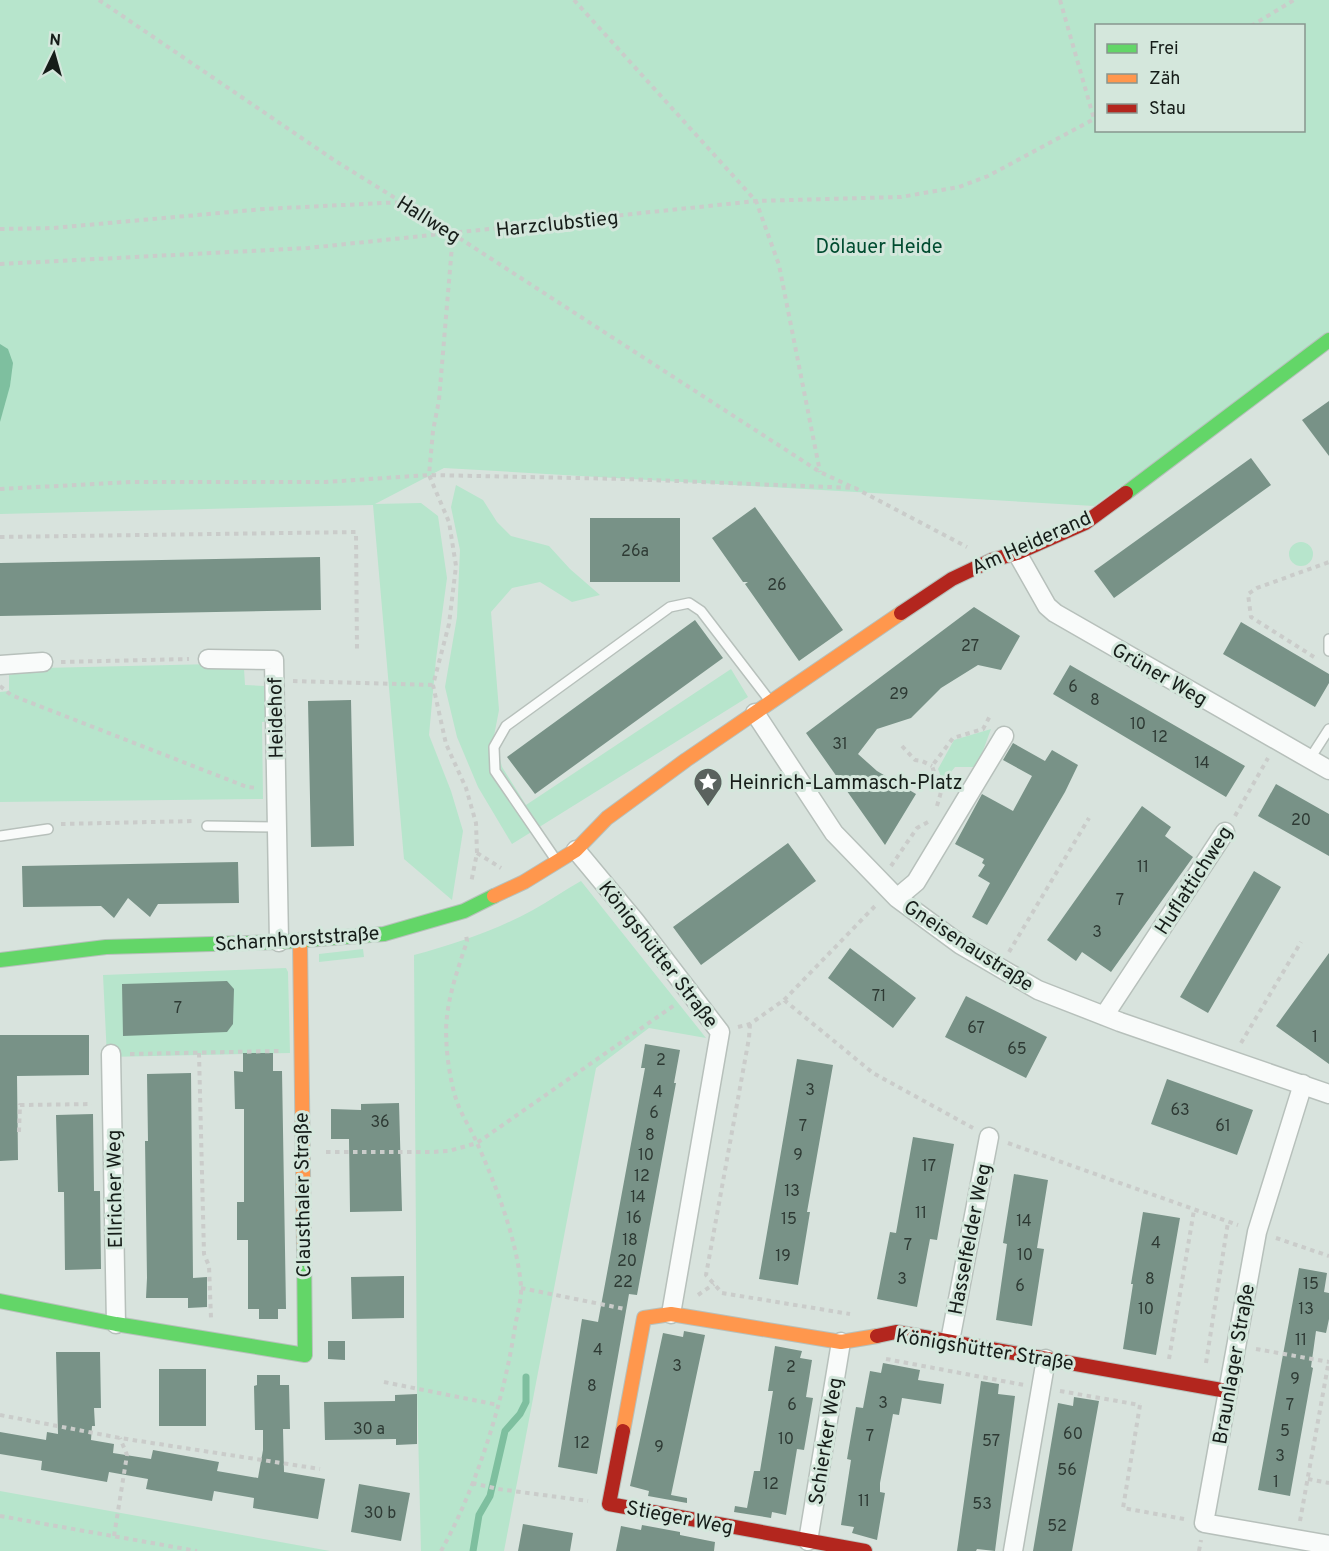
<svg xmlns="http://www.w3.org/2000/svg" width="1329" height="1551" font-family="Overpass,sans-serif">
	<rect width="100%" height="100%" fill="#d8e3dd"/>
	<path fill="#b7e5cc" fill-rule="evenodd" d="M0,0H1329V334L1094,506L444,468L375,504L421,503L438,516L447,578L436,659L429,735L451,791L463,831L452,900L404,859L373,505L0,514ZM1096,26H1304V130H1096Z
		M456,485L483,500L497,522L511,536L549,546L570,569L600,595L572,602L540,582L512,588L491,612L499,710L494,736L502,767L526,805L731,669L748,697L512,844L478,787L457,737L445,687L457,617L460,550L451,507Z
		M1289 554a12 12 0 1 1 24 0a12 12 0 1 1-24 0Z
		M214,664L244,669L245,685L264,686L270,721L262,722L263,799L0,802V692L9,691V675L42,668Z
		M991,729L977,767H955L943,782L938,769L954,740Z
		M581,881L706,1038L649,1028L596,1068L504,1551H421L417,1389L414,955C455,944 496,930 533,910C549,901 565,890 581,881Z
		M363,949L364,957L319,962V954Z
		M286,968L288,972L290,1053L107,1057L103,975Z
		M0,1491L330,1551H0Z"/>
	<path fill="#7ebf9f" d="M0,344L8,349L13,363L10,386L0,422Z"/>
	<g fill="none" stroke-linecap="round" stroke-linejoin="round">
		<path stroke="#7ebf9f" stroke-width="7" d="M473,1551L479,1515L490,1496L505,1431L520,1414L526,1402V1377"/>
	</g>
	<path fill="#789287" d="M1329,401V456L1302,420Z
		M1251,458L1271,485L1114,598L1094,571Z
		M755,507L843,630L799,661L745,584L748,582H743L712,538Z
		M590,518H680V582H590Z
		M320,557L321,610L0,616V563Z
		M974,607L1020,636L1001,670L978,665L941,688L911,718L877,729L858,754L877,771L916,794L885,845L806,733Z
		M695,620L723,658L535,794L507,757Z
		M1241,622L1329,674V683L1315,707L1223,654Z
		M1070,665L1245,766L1226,797L1053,694Z
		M351,700L354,846L311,847L308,701Z
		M1013,743L1045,761L1052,750L1078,765L1065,792L987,925L972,917L990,883L978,876L985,865L982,863L984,859L955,844L982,794L1013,811L1032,776L1003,760Z
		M1276,784L1329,814V856L1258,816Z
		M1142,806L1171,827L1165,836L1193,857L1111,972L1082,952L1076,961L1047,940Z
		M788,843L816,881L701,965L673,927Z
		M238,862L239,903L158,904L150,917L128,898L114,918L101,906L23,907L22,866Z
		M1254,871L1281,887L1208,1013L1180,997Z
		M850,948L916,998L893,1028L828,978Z
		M1329,953V1064L1276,1026Z
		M227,981L234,989L233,1024L227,1032L123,1036L122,984Z
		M966,996L1047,1037L1026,1078L945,1037Z
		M0,1035H89V1075L17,1076L18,1160L0,1161Z
		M645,1044L680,1050L674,1083H676L637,1295L629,1294L597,1474L558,1467L582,1319L598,1322L645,1068H641Z
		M243,1053H273V1071H282L286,1309H278V1319H259V1309H248V1240H237V1202H244V1109H235L234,1071L243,1072Z
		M797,1059L833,1065L807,1212H810L798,1285L759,1279Z
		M191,1073L193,1278L207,1277V1307L188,1308V1298H146L147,1278L145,1141H148L147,1074Z
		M1167,1079L1253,1110L1237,1155L1151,1124Z
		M399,1103L402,1211L350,1212L349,1139H331V1109L361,1110V1104Z
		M93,1114L94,1191H100L101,1269L65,1270L64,1192H58L56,1115Z
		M913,1137L954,1144L937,1240L930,1239L917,1307L877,1299L890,1232L896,1233Z
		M1014,1174L1048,1180L1037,1248L1044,1249L1032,1326L996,1320L1007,1244L1003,1243Z
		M1143,1212L1180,1218L1156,1355L1123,1349L1133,1284H1131Z
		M1299,1268L1327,1273L1324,1292L1329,1293V1319L1326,1333L1316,1331L1311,1367L1313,1368L1290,1496L1258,1490Z
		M404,1276V1318L352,1319L351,1277Z
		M684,1331L705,1335L671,1495L687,1498V1503L648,1496L649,1491L630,1486L663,1333L683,1337Z
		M328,1341H345V1360L328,1359Z
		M775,1346L802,1351L800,1358L812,1360L806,1397L813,1398L804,1450L797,1449L786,1515L772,1512L771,1518L734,1512L735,1506L747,1508L754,1471H760L773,1391H768Z
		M56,1352H100L101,1408H94L95,1426H92L91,1440L114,1444L113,1453L151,1459L153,1450L219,1462L217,1471L258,1478L263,1450V1430H255L254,1386L257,1385V1375H280V1385H289L290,1429H283L284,1472L325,1479L318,1519L253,1508L254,1498L214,1491L212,1501L146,1489L148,1479L109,1472L107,1482L41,1470L42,1461L0,1454V1432L46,1440L47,1432L58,1434Z
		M883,1363L920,1370L918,1380L944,1384L941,1404L902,1398L899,1415L893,1414L880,1483V1492L885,1493L877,1540L852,1533L854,1527L841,1525L851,1460L847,1459L856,1407L863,1408L870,1371L881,1373Z
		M159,1369H206V1426H159Z
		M981,1381L999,1384L998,1394L1015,1396L995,1551L977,1549L976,1551H957Z
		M417,1394V1444L396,1445V1439L325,1440L324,1402L395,1401V1395Z
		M1074,1397L1099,1401L1072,1551H1033L1058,1403L1073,1406Z
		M359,1484L410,1493L401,1541L351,1532Z
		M523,1524L573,1533L570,1551H518Z
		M642,1525L680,1532V1535L715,1542L714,1551H616L621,1526L641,1530Z"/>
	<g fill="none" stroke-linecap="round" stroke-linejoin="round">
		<g stroke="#b7c0bb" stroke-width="12">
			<path id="lane" d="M1329,639V651
				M1309,760L1329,729
				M207,826L277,827
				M0,836L48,829
				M556,860L495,771L494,747L506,726L670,607L689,603L701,611L770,701"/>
		</g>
		<g stroke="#b7c0bb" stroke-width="21">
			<path id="street" d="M1017,553L1047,606L1055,613L1329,770
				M208,659L274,660L279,942
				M0,665L43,662
				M755,713L834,833L897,898L961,945L1038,990L1120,1022L1329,1094
				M576,850L635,921L720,1032L671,1314
				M897,898L916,882L1004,736
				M1104,1016L1225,832
				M111,1054L116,1324
				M1303,1084L1257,1232L1204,1523L1329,1545
				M950,1341L989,1137
				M808,1541L841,1342
				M1013,1551L1046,1359"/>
		</g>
		<g stroke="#b7c0bb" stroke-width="16">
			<path id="fast" d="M1126,493L1329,340
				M0,960L106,947L279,942L384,934L464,911L494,896
				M0,1301L116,1324L305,1355L304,1247"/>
		</g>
		<g stroke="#b7c0bb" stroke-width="16">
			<path id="slow" d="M494,896L524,882L576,850L607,818L686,760L901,613
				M300,941L304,1247
				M623,1431L644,1318L671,1314L841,1342L877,1336"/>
		</g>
		<g stroke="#b7c0bb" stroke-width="16">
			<path id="jam" d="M901,613L952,579L992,560L1017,553L1085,523L1126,493
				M877,1336L896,1332L1227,1391
				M623,1431L609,1504L865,1551"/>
		</g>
		<path stroke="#caccca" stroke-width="4" stroke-dasharray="4.5 4.5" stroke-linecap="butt" d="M99,0L334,160L453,234L820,472L852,487
			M574,0L756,201L779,265L820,472
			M1060,0L1094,119
			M1251,26L1294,0
			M0,229L53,228L264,209L403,202
			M453,234L439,400L433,431L429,475L449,522L456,566L449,624L433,685L446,744L466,788L476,823L477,853L471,883
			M0,264L308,248L756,201L901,197L959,187L988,176L1096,118
			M0,489L132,482H326L429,475L625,479L855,488L967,547
			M0,537L356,532L357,649
			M1314,657L1251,617L1248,594L1257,588L1329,562
			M61,662L189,659
			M293,681L433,685
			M0,686L11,695L247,787L258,788
			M902,746L915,760L922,761L932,766
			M937,806L941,792L932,766L953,738L983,729L991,714
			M1235,816L1268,758
			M61,824L195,821
			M477,853L501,868
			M891,866L917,828L928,822
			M1009,952L1089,818
			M784,1000L876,905
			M750,1024L749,1038L706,1275L722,1293L850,1314
			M738,1027L750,1024L784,1000L873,1073L973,1128
			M1241,1043L1301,942
			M199,1053L204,1254L209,1266L211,1318
			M130,1054L279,1051
			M19,1132L20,1105L92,1104
			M1008,1143L1238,1225
			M326,1152H432L449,1151L477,1143L676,1004
			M1276,1238L1329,1256
			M521,1288L625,1309
			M698,1295L714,1284
			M1256,1349L1329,1362
			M886,1359L1024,1385
			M1169,1359L1194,1210
			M1206,1363L1228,1222
			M384,1382L498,1405
			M1060,1391L1140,1405
			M1140,1405L1123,1508L1184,1519
			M0,1415L120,1438L320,1469
			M1308,1479L1329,1483
			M472,1483L498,1489L588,1501
			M0,1516L197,1551
			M1300,1521L1329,1360
			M114,1536L127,1455L120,1438
			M441,1551C477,1487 504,1399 515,1327C517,1314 522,1299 521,1286C517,1240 496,1185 477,1143C471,1129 462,1116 457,1102C449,1079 444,1040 447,1016C450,990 459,966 467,941L466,935
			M1199,1551L1201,1540"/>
		<use href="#lane" stroke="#f9fbfa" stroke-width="9"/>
		<use href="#street" stroke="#f9fbfa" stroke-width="18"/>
		<use href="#fast" stroke="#63d668" stroke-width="14"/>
		<use href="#slow" stroke="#ff974d" stroke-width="14"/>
		<use href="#jam" stroke="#b3261e" stroke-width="14"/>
	</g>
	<defs>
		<g id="sight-pin" transform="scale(1.5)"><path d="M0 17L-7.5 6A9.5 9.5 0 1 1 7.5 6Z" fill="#5a625e" stroke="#d4e7dc"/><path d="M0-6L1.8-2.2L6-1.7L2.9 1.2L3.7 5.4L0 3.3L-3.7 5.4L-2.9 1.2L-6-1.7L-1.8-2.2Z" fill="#fff"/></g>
	</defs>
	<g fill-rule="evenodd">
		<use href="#sight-pin" x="708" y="782"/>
	</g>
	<g text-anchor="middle" stroke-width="6" stroke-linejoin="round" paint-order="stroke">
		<g font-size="16" fill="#2e3a34">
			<text x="635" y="556">26a</text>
			<text x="777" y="590">26</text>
			<text x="970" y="651">27</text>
			<text x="1073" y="692">6</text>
			<text x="899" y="699">29</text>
			<text x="1095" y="705">8</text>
			<text x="1138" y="729">10</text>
			<text x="1160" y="742">12</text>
			<text x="840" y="749">31</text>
			<text x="1202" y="768">14</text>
			<text x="1301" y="825">20</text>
			<text x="1143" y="872">11</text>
			<text x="1120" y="905">7</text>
			<text x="1097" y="937">3</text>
			<text x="879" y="1001">71</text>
			<text x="178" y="1013">7</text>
			<text x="976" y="1033">67</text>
			<text x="1315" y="1042">1</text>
			<text x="1017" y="1054">65</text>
			<text x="661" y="1065">2</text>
			<text x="810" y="1095">3</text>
			<text x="658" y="1097">4</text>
			<text x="1180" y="1115">63</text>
			<text x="654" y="1118">6</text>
			<text x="380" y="1127">36</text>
			<text x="803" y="1131">7</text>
			<text x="1223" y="1131">61</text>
			<text x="650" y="1140">8</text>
			<text x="646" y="1160">10</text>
			<text x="798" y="1160">9</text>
			<text x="929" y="1171">17</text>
			<text x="642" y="1181">12</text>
			<text x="792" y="1196">13</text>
			<text x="638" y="1202">14</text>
			<text x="921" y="1218">11</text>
			<text x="634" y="1223">16</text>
			<text x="789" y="1224">15</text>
			<text x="1024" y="1226">14</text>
			<text x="630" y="1245">18</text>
			<text x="1156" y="1248">4</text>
			<text x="908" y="1250">7</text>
			<text x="1025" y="1260">10</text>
			<text x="783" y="1261">19</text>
			<text x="627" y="1266">20</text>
			<text x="902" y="1284">3</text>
			<text x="1150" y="1284">8</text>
			<text x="623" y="1287">22</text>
			<text x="1311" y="1289">15</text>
			<text x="1020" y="1291">6</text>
			<text x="1146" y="1314">10</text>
			<text x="1306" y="1314">13</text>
			<text x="1301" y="1345">11</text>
			<text x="598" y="1355">4</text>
			<text x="677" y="1371">3</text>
			<text x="791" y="1372">2</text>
			<text x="1295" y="1384">9</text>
			<text x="592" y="1391">8</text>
			<text x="883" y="1408">3</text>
			<text x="792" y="1410">6</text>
			<text x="1290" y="1410">7</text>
			<text x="369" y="1434">30 a</text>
			<text x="1285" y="1436">5</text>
			<text x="1073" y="1439">60</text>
			<text x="870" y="1441">7</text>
			<text x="786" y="1444">10</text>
			<text x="991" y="1446">57</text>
			<text x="582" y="1448">12</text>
			<text x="659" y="1452">9</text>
			<text x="1280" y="1461">3</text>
			<text x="1067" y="1475">56</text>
			<text x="1276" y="1487">1</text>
			<text x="771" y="1489">12</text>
			<text x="864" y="1506">11</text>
			<text x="982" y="1509">53</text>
			<text x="380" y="1518">30 b</text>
			<text x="1057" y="1531">52</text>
		</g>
		<g font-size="20" fill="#161d19" stroke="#d4e7dc">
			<text transform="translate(429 219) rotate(32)" y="7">Hallweg</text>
			<text transform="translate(557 223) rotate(-6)" y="7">Harzclubstieg</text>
			<text transform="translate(1031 542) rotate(-24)" y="7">Am Heiderand</text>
			<text transform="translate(1160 674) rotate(30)" y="7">Grüner Weg</text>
			<text transform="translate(275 718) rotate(-91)" y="7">Heidehof</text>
			<text transform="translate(1193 880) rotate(-57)" y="7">Huflattichweg</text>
			<text transform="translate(297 938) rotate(-4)" y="7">Scharnhorststraße</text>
			<text transform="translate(969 945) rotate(33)" y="7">Gneisenaustraße</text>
			<text transform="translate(659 954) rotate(52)" y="7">Königshütter Straße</text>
			<text transform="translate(114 1189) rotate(-91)" y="7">Ellricher Weg</text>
			<text transform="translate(302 1195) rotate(-91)" y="7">Clausthaler Straße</text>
			<text transform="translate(969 1239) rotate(-79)" y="7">Hasselfelder Weg</text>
			<text transform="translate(985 1349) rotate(9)" y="7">Königshütter Straße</text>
			<text transform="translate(1233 1364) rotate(-80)" y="7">Braunlager Straße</text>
			<text transform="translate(825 1441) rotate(-81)" y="7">Schierker Weg</text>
			<text transform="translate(680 1517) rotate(11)" y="7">Stieger Weg</text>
		</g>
		<g font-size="20" fill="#014c30" stroke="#d4e7dc">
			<text x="879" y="253">Dölauer Heide</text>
		</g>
		<g font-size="20" fill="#161d19" stroke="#d4e7dc" text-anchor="start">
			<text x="729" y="789">Heinrich-Lammasch-Platz</text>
		</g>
	</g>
	<rect x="1095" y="24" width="210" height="108" fill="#d4e7dc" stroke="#88968e" stroke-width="1.5"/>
	<rect x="1107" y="44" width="30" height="9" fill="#63d668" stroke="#88968e" stroke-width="1.5"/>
	<text x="1149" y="54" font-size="18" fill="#161d19">Frei</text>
	<rect x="1107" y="74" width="30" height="9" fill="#ff974d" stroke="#88968e" stroke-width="1.5"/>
	<text x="1149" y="84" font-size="18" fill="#161d19">Zäh</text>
	<rect x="1107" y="104" width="30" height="9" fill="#b3261e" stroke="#88968e" stroke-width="1.5"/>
	<text x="1149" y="114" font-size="18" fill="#161d19">Stau</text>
	<g transform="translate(54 54) rotate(5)" stroke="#d4e7dc" stroke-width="4.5" paint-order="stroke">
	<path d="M0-4.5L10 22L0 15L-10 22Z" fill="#161d19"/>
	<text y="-9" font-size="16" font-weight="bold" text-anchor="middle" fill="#161d19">N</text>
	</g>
</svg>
